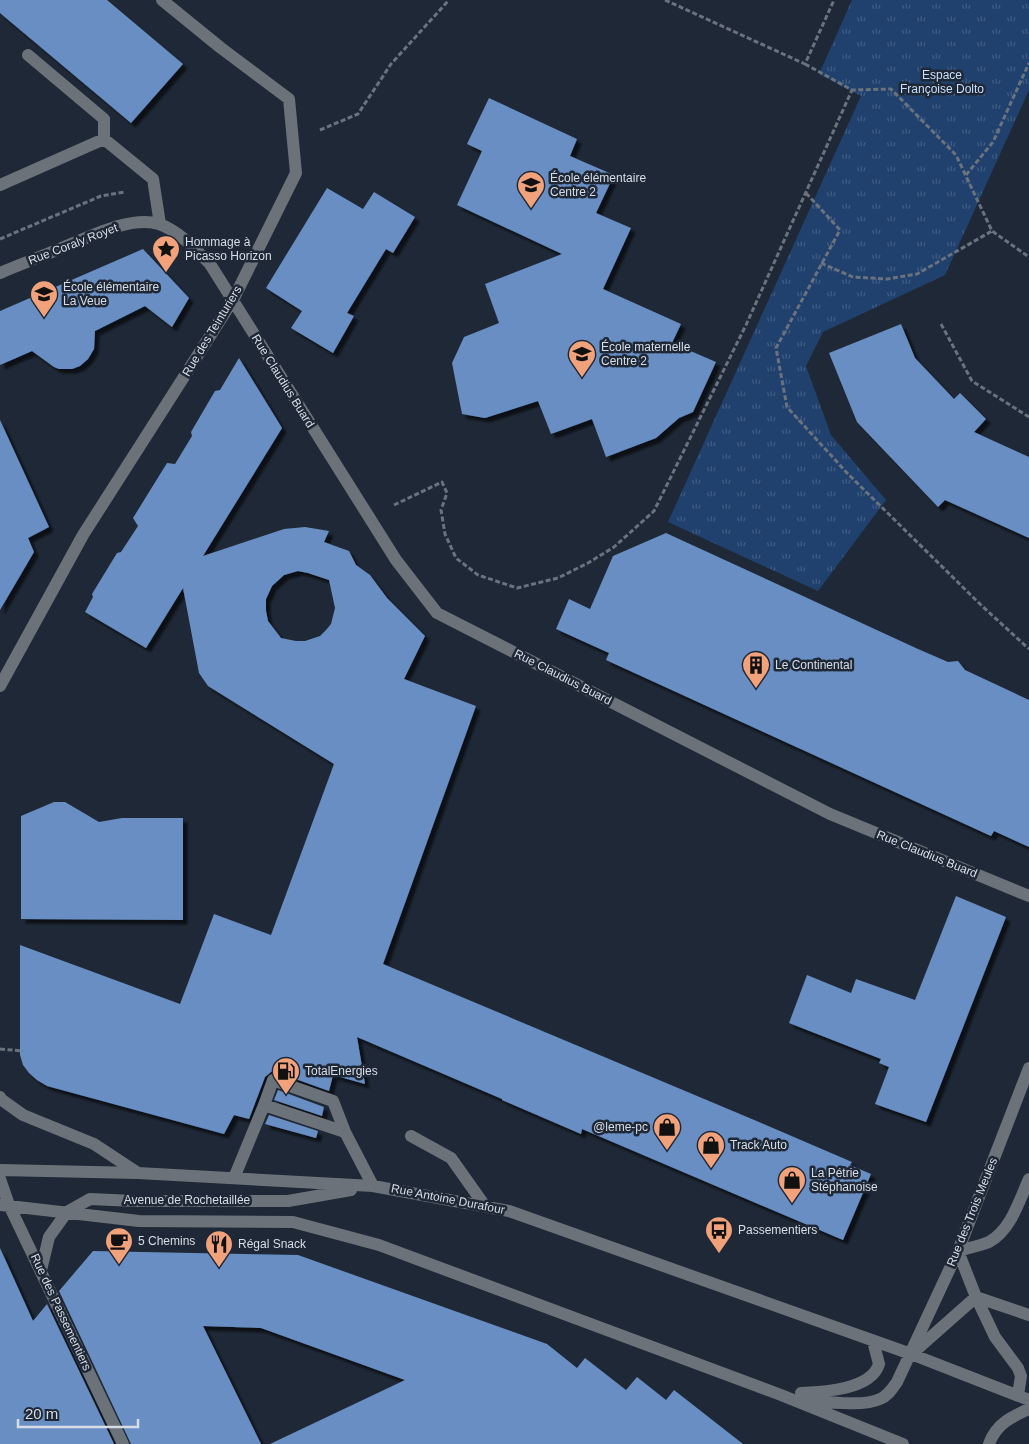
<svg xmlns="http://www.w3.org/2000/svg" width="1029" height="1444" font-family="Arial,sans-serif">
	<defs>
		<pattern id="grass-tufts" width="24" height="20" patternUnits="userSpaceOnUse" patternTransform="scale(1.25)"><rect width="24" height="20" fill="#20416e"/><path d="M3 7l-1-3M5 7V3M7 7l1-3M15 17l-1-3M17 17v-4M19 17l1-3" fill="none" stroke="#405c83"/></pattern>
		<filter id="shadow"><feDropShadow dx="4.5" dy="4.5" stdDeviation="1" flood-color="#0009"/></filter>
	</defs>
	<rect width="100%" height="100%" fill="#1f2836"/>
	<path fill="url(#grass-tufts)" d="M852,0H1029V90L945,275L823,332L806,366L831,435L886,500L818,591L668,522L861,96L819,74Z"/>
	<path fill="#688ec3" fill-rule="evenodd" filter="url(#shadow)" d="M0,0H107L183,64L131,123L0,13Z
		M489,98L577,139L570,156L614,175L596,213L631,228L603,289L681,324L672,343L716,362L693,412L679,418L656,438L606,457L592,419L551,434L538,401L485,418L462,414L452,363L464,337L499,323L485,284L562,254L457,205L482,151L467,144Z
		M327,188L363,209L374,192L415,217L393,253L386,249L347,313L354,316L333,353L291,328L302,311L266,288Z
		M143,249L189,298L172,327L145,306L95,331L94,349L88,359L80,366L72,369H59L54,367L32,351L0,365V311Z
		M901,324L915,358L954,399L960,393L986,419L974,432L1029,457V538L945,500L938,507L857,422L829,353Z
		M239,358L282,428L203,556L284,529L305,527L329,531L324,542L349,551L356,565L370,575L387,598L425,636L404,679L476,706L383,964L759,1122L852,1162L850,1165L871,1174L843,1240L582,1129L581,1134L502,1100V1099L357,1037L365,1084L333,1075L329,1091L276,1072H271L265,1077L249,1119L234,1115L224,1134L47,1086L37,1080L29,1073L23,1065L20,1055V945L180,1004L214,914L271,935L334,764L208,686L199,673L183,588L146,648L85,612L93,597L92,594L117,553L121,552L138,526L133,518L167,463L175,464L192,436L191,432L215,391L220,390ZM298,571L308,573L329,580L335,608L331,624L326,630L320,636L305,641H296L281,638L268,621L266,611V599L272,586L284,575Z
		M0,420L49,527L28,538L34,552L0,610Z
		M666,533L918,649L948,662L958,661L965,670L1029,700V847L994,831L991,836L606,660L609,653L556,629L569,599L590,609L613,556Z
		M54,802H65L99,822L122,818H183V920L21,919V816Z
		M956,896L1006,917L926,1122L875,1104L889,1067L879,1063L881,1059L789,1023L807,975L851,993L856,979L915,1000Z
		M278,1090L324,1107L322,1116L274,1100Z
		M269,1115L318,1131L316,1138L265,1124Z
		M0,1248L33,1321L47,1304L114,1444H0Z
		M93,1251L298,1255L547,1344L577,1368L585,1358L626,1390L637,1377L666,1400L674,1390L743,1444H270L405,1380L261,1328L203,1326L261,1444H131L59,1291Z"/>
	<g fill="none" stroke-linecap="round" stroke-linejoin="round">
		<path stroke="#6a727e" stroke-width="3" stroke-dasharray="5 2.5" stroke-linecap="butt" d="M665,0L805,64L834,0
			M805,64L852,90L891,89L956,155L992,231L1029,257
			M320,130L358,114L391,64L449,0
			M966,175L993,142L1029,63
			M806,193L840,230L776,348L787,407L848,474L982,606L1029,649
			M0,239L101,196L125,192
			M821,263L853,277L887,279L917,274L992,231
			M941,324L972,381L1029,417
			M394,505L442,482L447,493L441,510L445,534L456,558L478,575L517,588L558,578L588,563L614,547L654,511L746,325L852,90
			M0,1049L23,1051"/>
		<path stroke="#6c7279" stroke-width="12" d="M28,55L104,119V139
			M0,185L104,139L153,179L160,224
			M0,273C21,264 43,256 64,247C90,237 131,215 159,224C179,231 195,249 210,264L396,560L437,613L830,814L1029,896
			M0,686L83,535L233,300L296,173L289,99L221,48L162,0
			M0,1097L2,1100L23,1115L94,1144L138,1173
			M264,1105L273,1080L333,1101L345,1132
			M411,1136L451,1158L485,1206
			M0,1170L138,1173L373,1186L509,1211L911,1354L1029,1400
			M234,1178L264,1105L345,1132L373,1186
			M0,1179L9,1205L123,1444
			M0,1205L139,1221L293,1222L379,1245L781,1395L903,1444
			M41,1270L49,1237L67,1212L90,1199L134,1201H288L351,1190
			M915,1351L976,1297L1029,1315
			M801,1393C823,1392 871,1390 879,1364L873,1341
			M1018,1395L1021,1376L1018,1368L995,1337L976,1297L958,1251C968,1248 979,1246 989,1242C1011,1230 1019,1201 1029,1179
			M806,1399C824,1402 864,1407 880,1399C888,1396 892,1389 897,1382L958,1251L1029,1068
			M989,1444C996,1424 1011,1417 1029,1409"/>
	</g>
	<defs>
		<g id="school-pin" transform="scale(1.4375)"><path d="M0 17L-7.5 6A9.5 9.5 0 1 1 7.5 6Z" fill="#f1a27b" stroke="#1f2836"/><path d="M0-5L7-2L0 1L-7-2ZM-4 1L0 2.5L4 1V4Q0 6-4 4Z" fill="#111"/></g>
		<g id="sight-pin" transform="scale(1.4375)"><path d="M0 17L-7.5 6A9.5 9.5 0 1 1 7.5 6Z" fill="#f1a27b" stroke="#1f2836"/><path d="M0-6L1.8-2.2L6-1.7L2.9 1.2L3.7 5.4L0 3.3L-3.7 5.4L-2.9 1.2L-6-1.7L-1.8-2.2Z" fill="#111"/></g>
		<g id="building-pin" transform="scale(1.4375)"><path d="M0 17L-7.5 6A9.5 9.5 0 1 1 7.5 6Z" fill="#f1a27b" stroke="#1f2836"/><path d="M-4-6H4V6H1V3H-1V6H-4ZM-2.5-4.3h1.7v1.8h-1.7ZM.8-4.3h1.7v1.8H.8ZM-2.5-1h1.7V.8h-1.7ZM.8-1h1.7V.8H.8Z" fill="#111"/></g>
		<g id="fuel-pin" transform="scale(1.4375)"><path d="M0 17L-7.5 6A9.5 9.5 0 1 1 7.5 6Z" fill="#f1a27b" stroke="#1f2836"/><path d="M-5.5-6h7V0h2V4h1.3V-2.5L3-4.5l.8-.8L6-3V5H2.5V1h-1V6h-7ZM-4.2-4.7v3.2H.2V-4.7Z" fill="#111"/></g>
		<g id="shop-pin" transform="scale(1.4375)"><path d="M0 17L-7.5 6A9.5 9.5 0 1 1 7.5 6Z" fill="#f1a27b" stroke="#1f2836"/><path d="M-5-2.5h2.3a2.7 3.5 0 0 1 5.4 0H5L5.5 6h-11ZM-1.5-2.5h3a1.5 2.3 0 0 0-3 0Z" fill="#111"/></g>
		<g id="bus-pin" transform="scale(1.4375)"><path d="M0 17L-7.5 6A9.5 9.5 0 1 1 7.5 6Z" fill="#f1a27b" stroke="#1f2836"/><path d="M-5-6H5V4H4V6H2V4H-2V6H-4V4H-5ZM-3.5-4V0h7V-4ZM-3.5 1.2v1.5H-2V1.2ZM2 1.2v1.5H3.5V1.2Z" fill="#111"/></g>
		<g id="cafe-pin" transform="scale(1.4375)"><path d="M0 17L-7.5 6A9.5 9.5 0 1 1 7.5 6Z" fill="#f1a27b" stroke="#1f2836"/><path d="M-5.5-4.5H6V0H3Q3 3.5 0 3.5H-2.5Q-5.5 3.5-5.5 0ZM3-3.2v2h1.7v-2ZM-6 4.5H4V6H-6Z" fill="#111"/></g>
		<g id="restaurant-pin" transform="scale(1.4375)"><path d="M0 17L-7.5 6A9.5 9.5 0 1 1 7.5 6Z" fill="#f1a27b" stroke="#1f2836"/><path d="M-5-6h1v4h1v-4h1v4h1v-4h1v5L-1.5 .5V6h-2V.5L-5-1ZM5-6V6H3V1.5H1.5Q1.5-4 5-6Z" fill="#111"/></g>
	</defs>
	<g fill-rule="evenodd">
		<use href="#school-pin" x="531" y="185"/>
		<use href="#sight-pin" x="166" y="249"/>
		<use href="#school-pin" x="44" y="294"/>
		<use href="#school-pin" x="582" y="354"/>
		<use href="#building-pin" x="756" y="665"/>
		<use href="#fuel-pin" x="286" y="1071"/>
		<use href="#shop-pin" x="667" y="1127"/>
		<use href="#shop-pin" x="711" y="1145"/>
		<use href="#shop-pin" x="792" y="1180"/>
		<use href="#bus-pin" x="719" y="1230"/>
		<use href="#cafe-pin" x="119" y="1241"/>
		<use href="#restaurant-pin" x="219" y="1244"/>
	</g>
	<g text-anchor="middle" stroke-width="5" stroke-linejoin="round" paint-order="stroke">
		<g font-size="12" fill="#c8defc" stroke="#1f2836">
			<text x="942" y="79">Espace<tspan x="942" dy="14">Françoise Dolto</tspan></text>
		</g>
		<g font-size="12" fill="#d7dde6" stroke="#1f2836" text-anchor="start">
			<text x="550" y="182">École élémentaire<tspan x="550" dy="14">Centre 2</tspan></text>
			<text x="185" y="246">Hommage à<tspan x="185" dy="14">Picasso Horizon</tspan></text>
			<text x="63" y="291">École élémentaire<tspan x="63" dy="14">La Veue</tspan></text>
			<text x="601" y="351">École maternelle<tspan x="601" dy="14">Centre 2</tspan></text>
			<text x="775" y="669">Le Continental</text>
			<text x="305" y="1075">TotalEnergies</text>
			<text x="648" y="1131" text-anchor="end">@leme-pc</text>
			<text x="730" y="1149">Track Auto</text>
			<text x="811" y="1177">La Pétrie<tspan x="811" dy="14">Stéphanoise</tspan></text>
			<text x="738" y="1234">Passementiers</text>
			<text x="138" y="1245">5 Chemins</text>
			<text x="238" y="1248">Régal Snack</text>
		</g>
		<g font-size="12" fill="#d7dde6" stroke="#1f2836">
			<text transform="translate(73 244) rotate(-21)" y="4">Rue Coraly Royet</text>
			<text transform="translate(212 331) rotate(-59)" y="4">Rue des Teinturiers</text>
			<text transform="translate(283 381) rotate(58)" y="4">Rue Claudius Buard</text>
			<text transform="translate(563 677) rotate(27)" y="4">Rue Claudius Buard</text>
			<text transform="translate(927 854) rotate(22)" y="4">Rue Claudius Buard</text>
			<text transform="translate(448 1199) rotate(11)" y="4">Rue Antoine Durafour</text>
			<text x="187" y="1204">Avenue de Rochetaillée</text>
			<text transform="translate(972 1212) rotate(-68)" y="4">Rue des Trois Meules</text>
			<text transform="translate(61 1312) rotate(65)" y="4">Rue des Passementiers</text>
		</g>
	</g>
	<path d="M18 1419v8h120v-8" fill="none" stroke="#d7dde6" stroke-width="2.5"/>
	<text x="25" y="1419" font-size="15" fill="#d7dde6" stroke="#1f2836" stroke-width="4" paint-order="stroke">20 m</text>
</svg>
